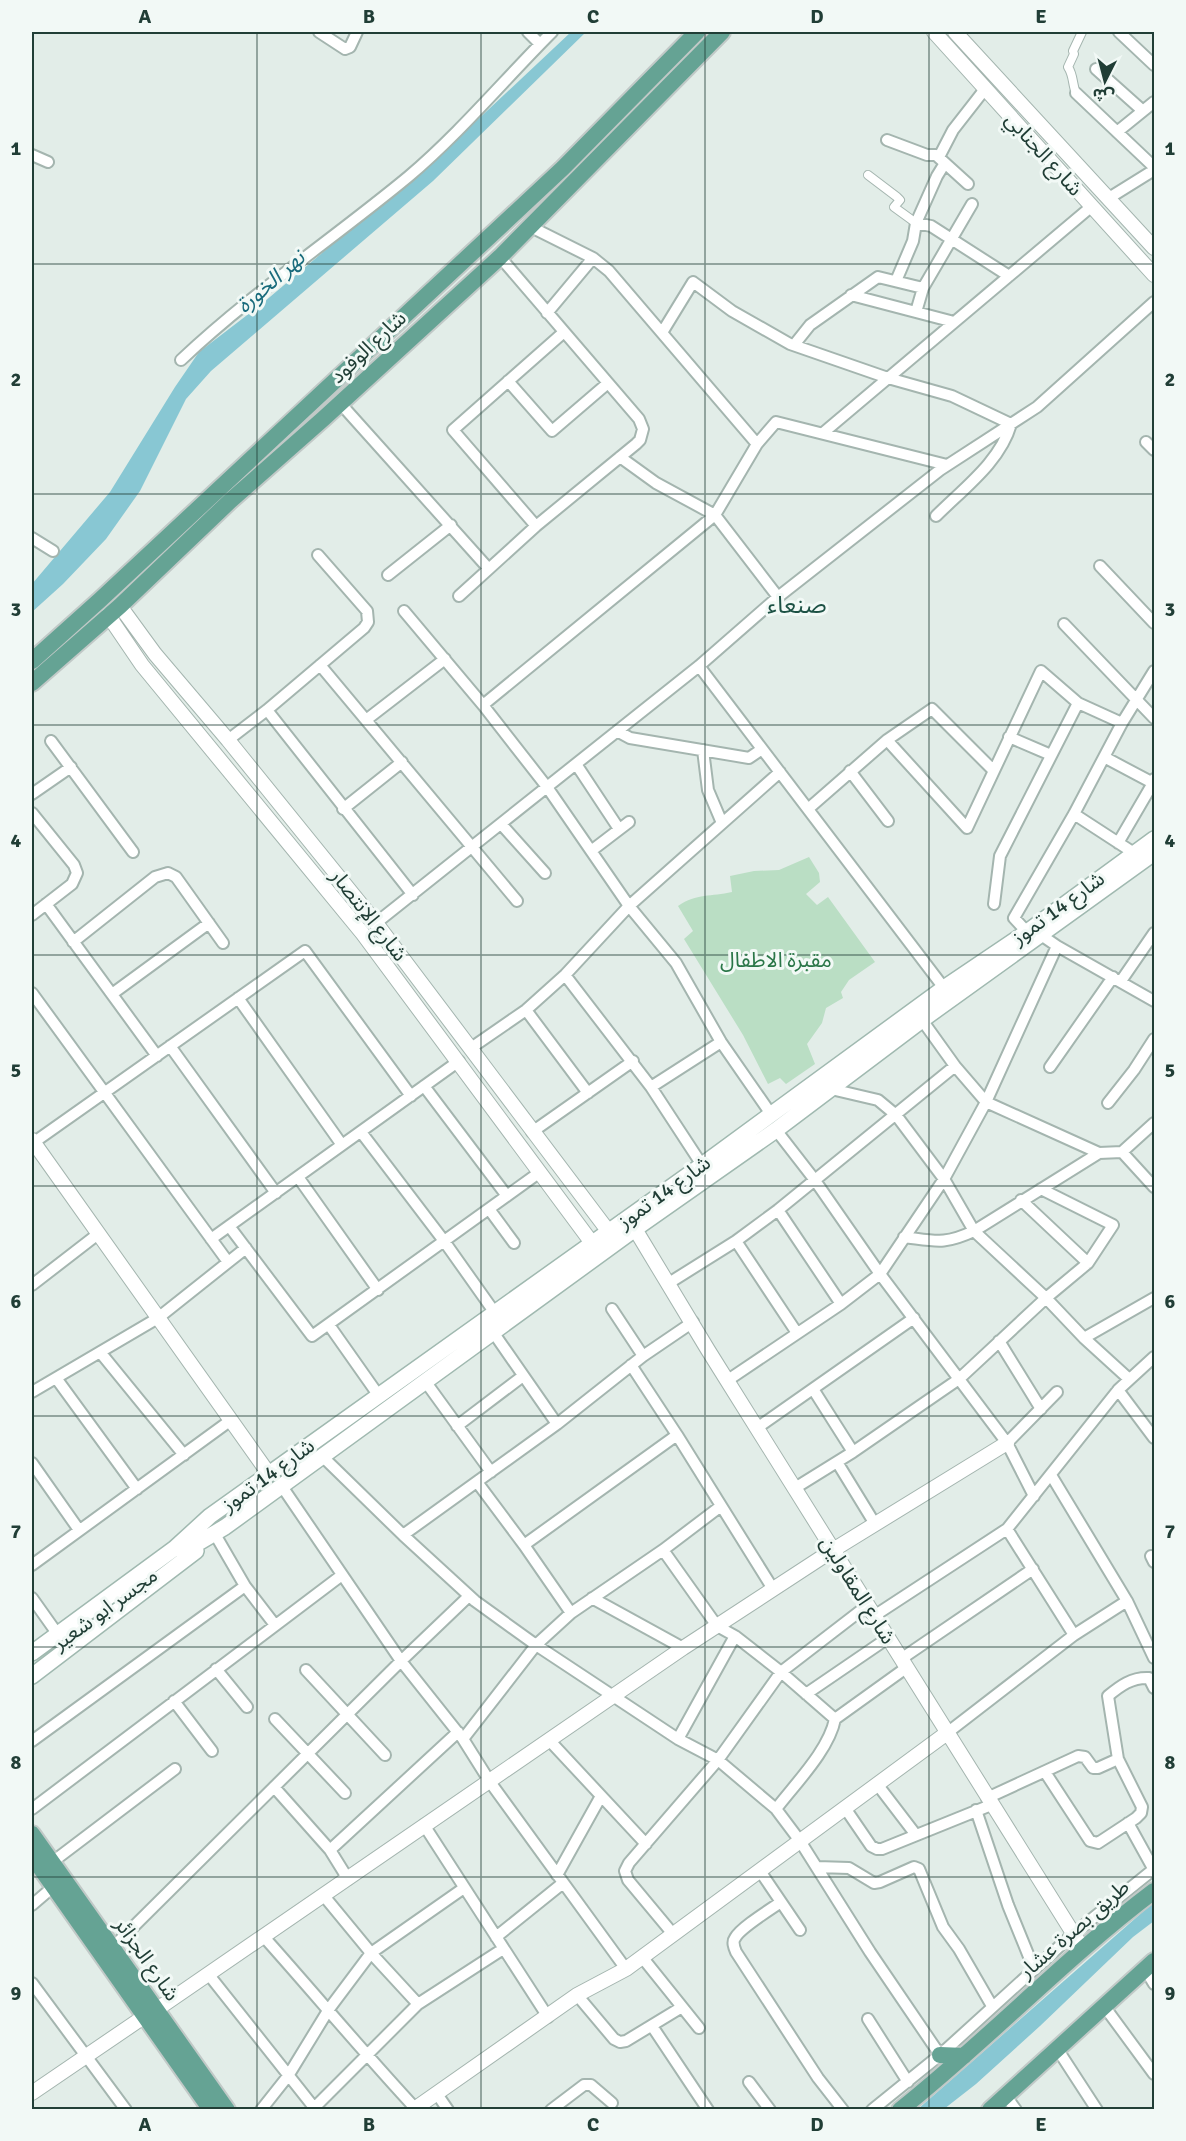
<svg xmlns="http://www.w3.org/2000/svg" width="1186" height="2141" font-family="Signika,'Noto Sans Arabic',sans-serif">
	<rect width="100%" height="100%" fill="#e2ede8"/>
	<path fill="#badec4" d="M809,857L819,873L820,882L806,894L817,905L828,897L875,962L849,980L841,992L843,998L826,1008L822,1023L807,1044L815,1064L786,1084L780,1078L768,1084L743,1035L684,939L693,931L678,906C697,893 711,897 732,892L730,876L754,871L779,870Z"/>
	<path fill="#88c7d3" d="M571,32H586L433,181L211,371L186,399L140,491L106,539L63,584L32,612V584L110,492L175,387L199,352L264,302L457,139Z
		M1154,1902V1921L1133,1937L1040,2026L976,2084L944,2109H918Z"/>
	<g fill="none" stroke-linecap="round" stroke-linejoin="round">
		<g stroke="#a4b5af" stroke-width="10">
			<path id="pedestrian" d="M1076,93C1072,84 1074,76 1068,67L1074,54L1073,51L1082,32
				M868,175L897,197L900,200L894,207L916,223"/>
		</g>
		<g stroke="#a4b5af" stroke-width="14">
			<path id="minor" d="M319,32L345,49L350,47L357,32
				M528,32L540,44
				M1119,32L1154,65
				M1096,69L1143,111
				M1076,93L1154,167
				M1117,132L1154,102
				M887,140L927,155H936L968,184
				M32,155L48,162
				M939,157L953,130L985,89
				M1109,198L1154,170
				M916,223L931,226L1009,276
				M529,226L593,258L609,271L757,444
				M896,281L913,241L916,223L937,176L945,163
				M851,295L954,322
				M916,312L923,288L972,204
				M547,313L593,258
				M663,331L693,282L732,311L790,344L888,378L952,396L1011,424C1000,462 964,488 936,516
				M794,345L810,325L878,277L923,288
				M181,360C252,293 333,239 408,177C460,133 504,80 552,32
				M508,381L552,431L608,383
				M340,403L488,568
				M823,433L1092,206
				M1146,442L1154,450
				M620,457L656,483L715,515L778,597
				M536,526L453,430L564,332
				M32,538L53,551
				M1100,566L1154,623
				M388,575L451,525
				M459,596L536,526L636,444L640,440L643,429L639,419L500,257
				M404,611L483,705L547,787L629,906L676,963L721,1042L771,1114
				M1064,624L1154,718
				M320,665L517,901
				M699,666L944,988
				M483,705L715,515L757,444L776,422L947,465
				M267,710L413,895
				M366,720L445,659
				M617,731L630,738L749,758L762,749
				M1009,737L1051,755
				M228,740L267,710L364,628L368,622L367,611L318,555
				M887,740L967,828L1041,671L1078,703L1122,723
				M51,741L133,852
				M703,750L708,790L722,823
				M1104,757L1153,783L1154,779
				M576,764L619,829
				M850,771L888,821
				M32,794L71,767
				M343,809L402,762
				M808,809L887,740L932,709L993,770
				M32,813L74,865L77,873L72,884L32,915
				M1074,814L1134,853
				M501,824L545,873
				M1118,843L1153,783
				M591,851L629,822
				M46,904L157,1056
				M994,904L1000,856L1078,703
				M376,923L699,666L778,597L940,470L1037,407L1154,302
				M1027,932L1014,918L1074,814L1122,723L1154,671
				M1041,935L1057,946L1154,1001
				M73,942L155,877L168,873L176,877L223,943
				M565,975L651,1087L702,1165
				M1121,981L1154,933
				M32,993L228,1262
				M112,994L209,923
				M238,998L342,1145
				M526,1010L588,1093
				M922,1020L955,1066L986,1102L1099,1153L1122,1152L1154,1123
				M170,1046L276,1193
				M471,1048L526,1010L565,975L629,906L780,772
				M1050,1067L1113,977
				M424,1086L507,1196
				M651,1087L721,1042
				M831,1089L878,1100L896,1115L944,1179L974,1231L1046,1298L1084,1338L1129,1379
				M1108,1103L1134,1070L1154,1039
				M776,1130L814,1179L880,1274L1007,1443L1034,1496
				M361,1132L444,1241L495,1313
				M532,1132L633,1061
				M33,1143L305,951L411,1096
				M1122,1152L1154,1187
				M298,1177L378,1290
				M1021,1200L1088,1263
				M489,1209L514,1243
				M778,1210L841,1304
				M229,1226L312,1336L540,1172
				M904,1237C936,1241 944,1245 974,1231L1099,1153
				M211,1239L459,1061
				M736,1241L797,1333
				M669,1283L736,1241L778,1210L955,1066
				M32,1285L98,1234
				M612,1309L643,1356
				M329,1325L379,1396
				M493,1332L557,1424
				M1084,1338L1154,1298
				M999,1341L1041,1409
				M100,1352L184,1455
				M631,1365L677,1435L773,1589
				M56,1378L137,1489
				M728,1380L841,1304L880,1274L944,1179L986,1102L1057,946
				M425,1381L491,1472
				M813,1389L853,1452
				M1118,1390L1154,1438
				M32,1392L158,1318L246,1248
				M457,1426L523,1376
				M757,1428L914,1318
				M1007,1443L1057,1392
				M322,1456L403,1535L475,1601L536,1645L678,1739L718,1760L776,1809L800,1841L870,1952L940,2055
				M837,1462L875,1524
				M32,1463L79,1530
				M1051,1475L1127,1601L1154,1658
				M477,1482L524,1545L571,1613
				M281,1485L401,1661L463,1739L490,1782L626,1969
				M795,1488L853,1452L959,1379L1046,1298L1088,1263L1113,1225L1041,1189
				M1007,1529L1074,1635
				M403,1535L557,1424L643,1356L693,1322
				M216,1536L245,1586L275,1625
				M524,1545L677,1435
				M663,1550L717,1626L735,1636L781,1672L835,1719L906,1668
				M1151,1556L1154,1562
				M32,1565L231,1420
				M32,1598L54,1629
				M592,1598L683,1648
				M874,1616L1007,1529L1118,1390L1154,1357
				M901,1659L1033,1569
				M216,1669L247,1707
				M306,1670L385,1755
				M806,1694L888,1638
				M174,1701L212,1751
				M275,1719L345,1793
				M947,1733L1074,1635L1127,1601
				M463,1739L536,1645L571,1613L663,1550L721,1506
				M678,1739L735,1636
				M549,1740L646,1844
				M32,1741L245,1586
				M1045,1772L1090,1841L1098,1843L1136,1818L1141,1813L1142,1807L1118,1759L1108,1696C1120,1686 1132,1677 1149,1678L1154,1688
				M877,1784L916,1835
				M274,1787L330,1850L348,1879
				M987,1798L1078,1756L1085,1757L1093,1768H1098L1118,1759
				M845,1808L871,1846L877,1849H882L991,1805
				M32,1809L342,1575
				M776,1809C795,1784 829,1750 835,1719
				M976,1810L1008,1905L1034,1969
				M1128,1823L1154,1870
				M424,1825L548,2017
				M330,1850L458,1732
				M51,1863L175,1769
				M817,1867L849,1868L874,1883L880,1882L914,1867L919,1869L943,1927L959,1949L992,2006
				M760,1871L800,1930
				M557,1875L601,1796
				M324,1896L371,1953L418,2004
				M781,1902C771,1909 740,1928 735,1938C732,1942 734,1947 736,1952L818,2078L843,2110
				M32,1905L53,1887
				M673,1934L628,1880L625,1871L629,1863L718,1760L781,1672L868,1605
				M264,1937C315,1994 363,2052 415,2108
				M496,1937L563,1883
				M112,1948L401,1661L469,1596
				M642,1957L699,2028
				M1145,1969L1154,1984
				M209,1975L316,2110
				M32,1983L126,2110
				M577,1995L614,2039L620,2042L626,2041L682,2007
				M1104,2006L1154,2074
				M868,2019L908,2082
				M652,2026L708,2110
				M1058,2050L1097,2110
				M749,2082L770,2110
				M437,2094L448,2110
				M1006,2096L1016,2110
				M261,2110L288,2076L329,2009L371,1953L464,1888
				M312,2110L418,2004L503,1949
				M551,2110L584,2085H591L612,2103
				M872,2110L940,2055L1072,1935L1154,1869"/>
		</g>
		<g stroke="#a4b5af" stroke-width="16">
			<path id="tertiary" d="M934,32L1154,275
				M955,32L1154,248
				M120,606L155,654L228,740L376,923L609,1232
				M108,615L142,665L363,934L592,1243
				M32,1140L269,1474
				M635,1229L708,1350L1083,1949
				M156,2010L683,1648L833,1550L1007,1443
				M32,2093L145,2016
				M413,2110L577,1995L626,1969L947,1733"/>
		</g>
		<g stroke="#a0b9b0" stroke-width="18">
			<path id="secondary" d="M183,1552L225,1527L635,1229L776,1130L922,1020L1154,853
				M32,1653L175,1548L210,1516L702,1165L944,988L1027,932L1154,839
				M32,1676L196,1551"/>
		</g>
		<g stroke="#c1c9c7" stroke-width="20">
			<path id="primary" d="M32,661L100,600L563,168L697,32
				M32,683L120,606L230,501L323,419L500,257L722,32
				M32,1834L227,2110
				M32,1856L211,2110
				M940,2055L964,2056
				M900,2110C988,2040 1065,1958 1154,1891
				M990,2110L1154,1961"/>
		</g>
		<use href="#pedestrian" stroke="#fff" stroke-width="8"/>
		<use href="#minor" stroke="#fff" stroke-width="10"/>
		<use href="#tertiary" stroke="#fff" stroke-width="14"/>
		<use href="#secondary" stroke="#fff" stroke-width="15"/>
		<use href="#primary" stroke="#65a394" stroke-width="16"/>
	</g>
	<path fill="none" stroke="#213e36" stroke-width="1.5" stroke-opacity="0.55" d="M257,32V2110M481,32V2110M705,32V2110M929,32V2110M32,264H1154M32,494H1154M32,725H1154M32,955H1154M32,1186H1154M32,1416H1154M32,1647H1154M32,1877H1154"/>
	<g text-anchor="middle" stroke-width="6" stroke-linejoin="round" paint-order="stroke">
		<g font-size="21" fill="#213e36" stroke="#f2f9f6">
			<text transform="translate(1044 154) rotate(48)" y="7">شارع الجنابي</text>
			<text transform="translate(368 347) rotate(-43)" y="7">شارع الوفود</text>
			<text transform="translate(1058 908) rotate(-36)" y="7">شارع 14 تموز</text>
			<text transform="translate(369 915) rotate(52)" y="7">شارع الإنتصار</text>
			<text transform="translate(664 1192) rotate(-36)" y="7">شارع 14 تموز</text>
			<text transform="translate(268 1475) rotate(-36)" y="7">شارع 14 تموز</text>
			<text transform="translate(858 1590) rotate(58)" y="7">شارع المقاولين</text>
			<text transform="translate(105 1609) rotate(-36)" y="7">مجسر ابو شعير</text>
			<text transform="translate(1074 1929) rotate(-41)" y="7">طريق بصرة عشار</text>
			<text transform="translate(147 1959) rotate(55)" y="7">شارع الجزائر</text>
		</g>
		<g font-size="21" fill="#2a7648" stroke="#f2f9f6">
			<text x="776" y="967">مقبرة الاطفال</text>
		</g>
		<g font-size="22" font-style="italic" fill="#196b7c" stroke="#f2f9f6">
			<text transform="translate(270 281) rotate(-41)" y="8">نهر الخورة</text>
		</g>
		<g font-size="24" fill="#1c5144" stroke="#f2f9f6">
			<text x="797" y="613">صنعاء</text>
		</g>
	</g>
	<rect width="1186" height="2141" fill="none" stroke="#f2f9f6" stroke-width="66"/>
	<g transform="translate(1105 81) rotate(186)" stroke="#f2f9f6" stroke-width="4.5" paint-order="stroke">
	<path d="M0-4.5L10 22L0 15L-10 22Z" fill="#213e36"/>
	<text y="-9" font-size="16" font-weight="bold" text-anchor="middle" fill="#213e36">ش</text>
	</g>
	<rect x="33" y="33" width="1120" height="2075" fill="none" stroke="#213e36" stroke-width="2"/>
	<g font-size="20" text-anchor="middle" font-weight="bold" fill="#213e36">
		<text x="145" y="23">A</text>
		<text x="369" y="23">B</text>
		<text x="593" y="23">C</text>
		<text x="817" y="23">D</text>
		<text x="1041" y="23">E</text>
		<text x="16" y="155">1</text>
		<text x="1170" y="155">1</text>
		<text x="16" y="386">2</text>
		<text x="1170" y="386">2</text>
		<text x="16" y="616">3</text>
		<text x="1170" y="616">3</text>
		<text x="16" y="847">4</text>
		<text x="1170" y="847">4</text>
		<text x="16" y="1077">5</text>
		<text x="1170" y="1077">5</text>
		<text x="16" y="1308">6</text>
		<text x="1170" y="1308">6</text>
		<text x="16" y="1538">7</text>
		<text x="1170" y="1538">7</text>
		<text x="16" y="1769">8</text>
		<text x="1170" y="1769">8</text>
		<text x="16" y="2000">9</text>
		<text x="1170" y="2000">9</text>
		<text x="145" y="2131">A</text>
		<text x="369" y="2131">B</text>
		<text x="593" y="2131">C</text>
		<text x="817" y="2131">D</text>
		<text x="1041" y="2131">E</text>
	</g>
</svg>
